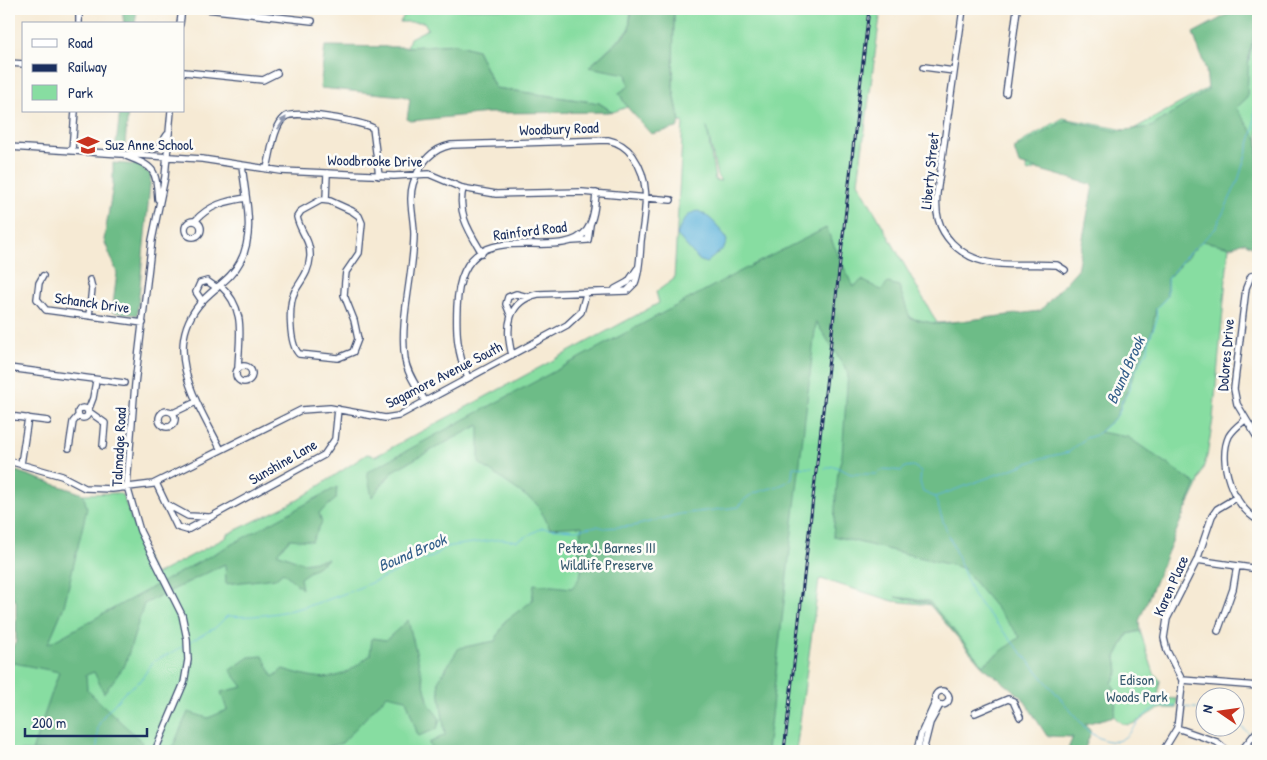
<svg xmlns="http://www.w3.org/2000/svg" width="1267" height="760" font-family="'Patrick Hand',sans-serif">
	<rect width="100%" height="100%" fill="#fdfcf7"/>
	<filter id="ink" filterUnits="userSpaceOnUse"><feTurbulence type="fractalNoise" baseFrequency=".02" numOctaves="2"/><feDisplacementMap in="SourceGraphic" scale="10" xChannelSelector="R" yChannelSelector="G"/><feConvolveMatrix kernelMatrix="1 2 1 2 8 2 1 2 1" color-interpolation-filters="sRGB"/></filter>
	<filter id="wash" filterUnits="userSpaceOnUse"><feTurbulence type="fractalNoise" baseFrequency=".0096" numOctaves="4" result="noise"/><feDisplacementMap in="SourceGraphic" scale="20" xChannelSelector="R" yChannelSelector="G"/><feGaussianBlur stdDeviation="1.12" result="paint"/><feColorMatrix in="noise" values="0 0 0 0 0 0 0 0 0 0 0 0 0 0 0 0 0 1.4 0 .05"/><feComposite in="paint" operator="in"/></filter>
	<g filter="url(#wash)">
		<rect width="100%" height="100%" fill="#f6ead4"/>
		<path fill="#87dda1" stroke="#518680" fill-rule="evenodd" d="M408,9H631L629,30L589,67L626,73L629,86L619,93L627,107L613,112L599,103L495,88L477,50L455,44L407,47L410,38L428,29L424,22H400Z
			M674,9H881L858,182L937,323L1054,314L1074,293L1106,176L1047,166L1028,172L1017,145L1063,118L1130,131L1248,66L1252,43L1233,9H1258V225L1229,246L1213,419L1207,456L1197,487L1073,740L985,664L983,666L931,605L893,601L821,579L819,580L796,751H9V660L51,636L64,606L9,574V469L83,494L119,493L123,496L146,559L155,575L227,537L226,535L298,500L367,454L376,456L659,303L656,292L674,279L683,122H680L673,88ZM707,127L717,176L721,181L715,180ZM881,290L910,318L931,323L827,331Z
			M1140,631L1154,673L1160,680L1158,698L1177,699L1176,708C1172,709 1164,707 1160,709C1142,714 1130,737 1114,716L1117,695L1112,683L1118,672L1116,657L1128,634Z"/>
		<path fill="#6dbc87" stroke="#447672" d="M122,9H137L135,24H124Z
			M631,9H674L673,88L680,122L677,128L651,134L627,107L619,93L629,86L626,74L589,67L629,31Z
			M1238,9H1258V35L1255,34L1249,54L1247,98L1236,108L1258,140V249L1244,242L1231,247L1202,241L1167,279V297L1156,308L1152,332L1116,417L1099,432L1128,437L1196,484L1139,621L1140,631L1128,634L1116,657L1118,672L1112,683L1117,695L1114,716L1085,724L1091,732L1084,751H1067L1073,737L1047,736L1022,697L982,666L928,603L895,597L929,601L983,665L1020,637L963,568L833,536L838,471L842,456L848,372L816,322L767,751H432L429,743L445,735L438,681L459,648L495,641L505,621L532,601L534,584L572,588C585,573 581,568 579,551C578,543 581,534 582,526L550,528L537,504L479,463V425L394,470L372,497L367,472L739,272L826,228L853,287L862,280L881,290L888,283L899,286L910,318L937,324L1040,311L1077,270L1093,185L1019,164L1014,149L1066,120L1116,131L1151,127L1208,90L1206,70L1193,33Z
			M455,44L477,50L495,88L599,103L613,112L488,113L411,121L407,119L410,99L403,96L320,88L325,46L407,47Z
			M120,111H128L125,145H116Z
			M113,163L140,165L151,175L137,315L112,312L117,273L104,240L113,185Z
			M16,471L83,494L87,508L64,606L48,644L337,487L336,499L319,513L322,522L312,541L290,539L277,553L303,563L328,559L300,578L302,589L283,572L276,578L226,584L225,564L144,604L125,665L104,693L94,672L86,675L87,690L142,742L140,751H32L59,672L9,662V652L16,642V601L9,595V472Z
			M408,620L429,704L440,719L437,729L418,736L406,699L387,695L342,743L313,751H171L188,712L208,718L227,710L221,692L243,687L230,670L249,657L263,656L273,677L283,669C323,681 337,684 370,655L372,638L386,640Z"/>
		<path fill="#5eb4db" stroke="#3c729c" d="M698,211C709,215 723,230 727,241L724,248L706,263L699,260L677,235C681,225 685,213 698,211Z"/>
		<g fill="none" stroke-linecap="round" stroke-linejoin="round">
			<path stroke="#5eb4db" stroke-width="1" d="M825,468L834,466L851,474H877L884,469L902,471L905,467L913,466L921,471L920,482L923,492L935,497L1042,458L1069,452L1086,438L1096,435L1116,417L1120,410L1122,400L1130,390L1131,377L1148,350L1149,339L1157,320L1156,308L1167,297V279L1185,257L1216,228L1238,181L1254,128L1255,94L1258,88
				M935,497L944,524L974,597L1088,731C1129,760 1128,721 1157,707C1163,705 1170,706 1176,707
				M189,642L215,628L227,616C292,621 366,586 423,559L433,557L446,547L458,545L502,539L517,541L542,528L576,530L597,526L604,528L634,526L680,514L739,507C750,486 779,492 792,478L793,467L812,468
				M1183,707L1204,709
				M1234,721L1251,735
				M97,751L98,726L105,714L126,691L140,681L153,662L186,645"/>
		</g>
	</g>
	<g filter="url(#ink)">
		<g fill="none" stroke-linecap="round" stroke-linejoin="round">
			<g stroke="#3c4b70" stroke-width="8">
				<path id="minor" d="M206,9L312,21
					M963,9L937,193C935,213 938,228 952,243C981,273 1018,262 1057,265L1065,270
					M79,24V9
					M180,24L182,9
					M9,63L24,64
					M924,67L954,71
					M184,72L263,80L277,73
					M1006,93L1017,9
					M9,147L202,159L281,171L394,176L429,174L462,188L496,194L582,192L671,200
					M72,150L75,111
					M131,152L159,147L167,135
					M126,156C154,167 156,168 158,199
					M267,168C271,154 273,127 285,117C294,109 362,122 373,128L379,176
					M463,188C457,214 469,231 482,253
					M321,200L330,201L352,211L359,216L362,223L359,253L346,272L345,281L344,295L354,320L358,339L353,352L338,358L299,354C289,344 288,304 295,291C302,279 309,272 310,257C311,240 300,232 297,217L301,211Z
					M326,200L327,173
					M185 229a8 8 0 1 1 16 0a8 8 0 1 1-16 0Z
					M195,221C209,205 226,201 246,198
					M572,241L588,240L590,225
					M1258,274L1251,276L1246,288L1234,389L1237,404L1258,439
					M43,276L39,283L37,299L46,310L143,323
					M220,285C247,310 239,336 238,369
					M615,289L628,282L637,269
					M202,301L196,292L200,283L207,281L217,288
					M510,314L506,304L508,297L516,294L528,297
					M89,316L92,288L90,280
					M236 374a8 8 0 1 1 16 0a8 8 0 1 1-16 0Z
					M9,368L124,383
					M468,378C457,353 456,333 457,307C461,203 557,269 587,230C594,219 595,205 596,193
					M96,381L93,398L88,411L105,423L103,446
					M425,401C418,388 407,374 405,359C399,320 414,273 414,234C414,217 408,200 413,184C419,165 431,149 451,145L608,140C618,142 627,148 633,156C652,183 645,211 641,241C640,254 640,271 635,283L627,291L538,294C507,301 505,328 512,355
					M78 413a5 5 0 1 1 10 0a5 5 0 1 1-10 0Z
					M159 419a8 8 0 1 1 16 0a8 8 0 1 1-16 0Z
					M173,413L196,402
					M9,416L48,421
					M1246,419C1240,424 1233,429 1229,436C1217,461 1233,507 1258,520
					M69,448L73,422L78,416
					M221,450C199,406 162,352 198,306C210,290 231,280 240,262C256,233 245,196 242,165
					M9,461L62,476L85,488L112,489L153,484L301,410L330,408L385,418L398,416L567,325L581,312L586,294
					M21,464L28,418
					M156,483L177,527L187,530L324,455L335,439L338,409
					M166,504L188,516L208,517
					M1197,560L1258,569
					M1218,631L1233,589L1237,566
					M1182,680L1258,686
					M935 698a7 7 0 1 1 14 0a7 7 0 1 1-14 0Z
					M975,713L1008,699L1013,701L1020,717
					M1177,728L1217,742L1228,751
					M155,751L184,683L188,660L187,639L182,615L140,531L127,486L135,384L152,240L165,177L171,111
					M917,751L921,734L935,703
					M923,751L930,723L940,705
					M1163,751L1177,728L1182,686V680L1167,651L1164,638L1167,619L1197,560L1212,516L1217,509L1237,497
					M1241,751L1258,730"/>
			</g>
			<use href="#minor" stroke="#fff" stroke-width="5.5"/>
			<g stroke="#1b2f5e" stroke-width="3">
				<path id="rail" d="M784,751L869,9"/>
			</g>
			<use href="#rail" stroke="#fdfcf7" stroke-width="1" stroke-dasharray="4" stroke-linecap="butt"/>
		</g>
		<defs><path id="oneway-solid" d="M-6-.8H1V-3.2L6.5 0L1 3.2V.8H-6Z" transform="scale(1.25)"/></defs>
		<use fill="#8d97ae" href="#oneway-solid" transform="translate(282 123) rotate(-56)"/>
	</g>
	<defs>
		<g id="school-bare" transform="scale(1.725)"><path d="M0-5L7-2L0 1L-7-2ZM-4 1L0 2.5L4 1V4Q0 6-4 4Z" fill="#c8321e" stroke="#fdfcf7" stroke-width="2.5" paint-order="stroke"/></g>
	</defs>
	<g fill-rule="evenodd">
		<use href="#school-bare" x="88" y="145"/>
	</g>
	<g text-anchor="middle" stroke-width="5" stroke-linejoin="round" paint-order="stroke">
		<g font-size="15" fill="#1b2f5e" stroke="#fdfcf7">
			<text transform="translate(559 129) rotate(-2)" y="5">Woodbury Road</text>
			<text transform="translate(375 161) rotate(1)" y="5">Woodbrooke Drive</text>
			<text transform="translate(930 171) rotate(-84)" y="5">Liberty Street</text>
			<text transform="translate(530 231) rotate(-7)" y="5">Rainford Road</text>
			<text transform="translate(92 303) rotate(8)" y="5">Schanck Drive</text>
			<text transform="translate(1226 355) rotate(-85)" y="5">Dolores Drive</text>
			<text transform="translate(444 375) rotate(-27)" y="5">Sagamore Avenue South</text>
			<text transform="translate(119 447) rotate(-87)" y="5">Talmadge Road</text>
			<text transform="translate(283 462) rotate(-30)" y="5">Sunshine Lane</text>
			<text transform="translate(1171 586) rotate(-66)" y="5">Karen Place</text>
		</g>
		<g font-size="15" fill="#1b2f5e" stroke="#fdfcf7" text-anchor="start">
			<text x="105" y="150">Suz Anne School</text>
		</g>
		<g font-size="15" fill="#365a6f" stroke="#fdfcf7">
			<text x="607" y="553">Peter J. Barnes III<tspan x="607" dy="17">Wildlife Preserve</tspan></text>
			<text x="1137" y="685">Edison<tspan x="1137" dy="17">Woods Park</tspan></text>
		</g>
		<g font-size="16" font-style="italic" fill="#325e8a" stroke="#fdfcf7">
			<text transform="translate(1125 370) rotate(-66)" y="6">Bound Brook</text>
			<text transform="translate(412 552) rotate(-23)" y="6">Bound Brook</text>
		</g>
	</g>
	<rect width="1267" height="760" fill="none" stroke="#fdfcf7" stroke-width="30"/>
	<rect x="22" y="22" width="162" height="90" fill="#fdfcf7" stroke="#a3aaba"/>
	<rect x="32" y="39" width="25" height="8" fill="#ffffff" stroke="#a3aaba"/>
	<text x="68" y="48" font-size="15" fill="#1b2f5e">Road</text>
	<rect x="32" y="64" width="25" height="8" fill="#1b2f5e" stroke="#a3aaba"/>
	<text x="68" y="72" font-size="15" fill="#1b2f5e">Railway</text>
	<rect x="32" y="85" width="25" height="15" fill="#87dda1" stroke="#a3aaba"/>
	<text x="68" y="98" font-size="15" fill="#1b2f5e">Park</text>
	<g transform="translate(1220 712) rotate(283)"><circle r="24" fill="#fdfcf7" stroke="#a3aaba"/>
	<path d="M0-4L9 19L0 12L-9 19Z" fill="#c8321e"/>
	<text y="-8" font-size="14" font-weight="bold" text-anchor="middle" fill="#1b2f5e">N</text>
	</g>
	<path d="M25 728v8h122v-8" fill="none" stroke="#1b2f5e" stroke-width="2.5"/>
	<text x="32" y="728" font-size="15" fill="#1b2f5e" stroke="#fdfcf7" stroke-width="4" paint-order="stroke">200 m</text>
</svg>
